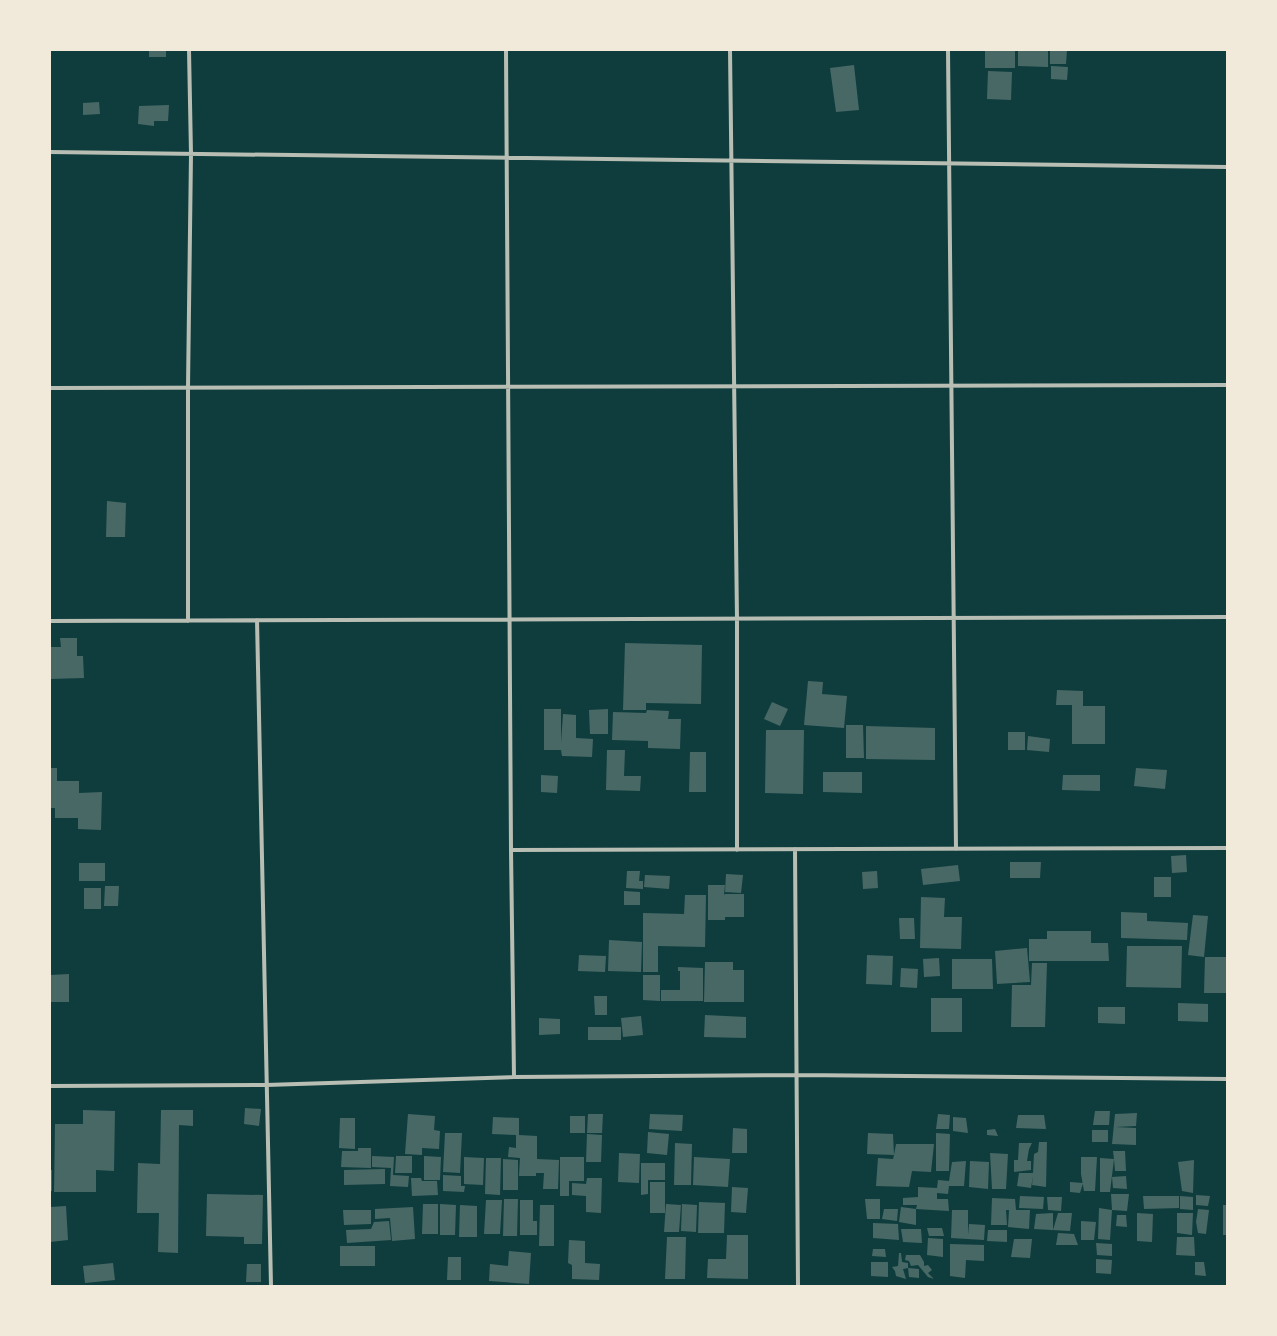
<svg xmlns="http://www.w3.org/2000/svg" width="1277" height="1336" font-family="Lato,sans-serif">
	<rect width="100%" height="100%" fill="#0f3d3e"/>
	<path fill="#486865" d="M149,50H166V57H149Z
		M985,50H1015V68H985Z
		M1018,50H1048V67L1018,66Z
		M1050,50H1067L1066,64H1050Z
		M854,65L859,110L836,112L830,68Z
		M1051,66L1068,67L1067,80L1051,79Z
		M988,71L1012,72L1011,100L987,99Z
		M99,102L100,114L83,115V103Z
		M169,105L168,121H154V126L138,124L139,106Z
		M107,501L126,503L125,537H106Z
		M60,638H77V656H83L84,678L50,679V647H61Z
		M625,643L702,645L701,704L646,703V710H623Z
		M808,681L823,682L822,694L847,696L844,728L804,725Z
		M1057,690L1083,691V706H1105V744H1072V705H1056Z
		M772,702L788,709L780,726L764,719Z
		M544,709H561V743L563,714L576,715V738L593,739L592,757L562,756L561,750H544Z
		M608,709V734H590L589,710Z
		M647,710L669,711L668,719H681L680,749L648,748V741L612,740L613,712L646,713Z
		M846,725H863L864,758H846Z
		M866,726L935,728V760L866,759Z
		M766,730H804L803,794L765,793Z
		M1008,732H1025V750H1008Z
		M1028,736L1050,739L1049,752L1027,750Z
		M607,750H625L624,776H641L640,791L606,790Z
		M690,752H706V792H689Z
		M50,768H57V781H79V793L102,792L101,830L78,829V818H55V808H50Z
		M1136,768L1167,770L1165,789L1134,786Z
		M823,772H862V793L823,792Z
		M541,775L558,776L557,793L541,792Z
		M1063,775H1100V791L1062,790Z
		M1186,855L1187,872L1172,873L1171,856Z
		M1010,862H1041L1040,878H1010Z
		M79,863H105V881H79Z
		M958,865L960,881L923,885L921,869Z
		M627,871H640L639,881H643V889L626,888Z
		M877,871L878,888L863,889L862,872Z
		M726,874L743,875L741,893L725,892Z
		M645,875L670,876L669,889L644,887Z
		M1154,877H1171V897H1154Z
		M708,885H725L724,895L725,894H744V917H725V920H708Z
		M105,886H119L118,906H104Z
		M84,888H101V909H84Z
		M624,891L640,892V905H624Z
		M685,895H706L705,947L658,946V972H643V913L684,914Z
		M921,897L945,898L944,917H962L961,949L920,948Z
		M1121,912L1147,913V921L1188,923L1187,940L1121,938Z
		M1193,915L1208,916L1204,957L1188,955Z
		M899,918H914L915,939H900Z
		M1047,931H1091V943H1108L1109,961H1029V939H1047Z
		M609,940L642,942L641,972L608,971Z
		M1127,946H1182L1181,988L1126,987Z
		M1027,948L1030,982L997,984L995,951Z
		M579,955L606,956L605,972L578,971Z
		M867,955L893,956L892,985L866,984Z
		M1205,957H1227V993H1204Z
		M939,958L940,976L924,977L923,959Z
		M952,959H992L993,989H952Z
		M705,962H733V970H744V1002H704Z
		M1032,963H1047L1045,1027H1011L1012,985H1031Z
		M678,967L703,968V1001H661V990H680V971H678Z
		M901,968L918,969L917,988L900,987Z
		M69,974V1002H50V975Z
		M643,975H660V1001L643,1000Z
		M594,996H607V1015H595Z
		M931,998H962V1032H931Z
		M1178,1003L1208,1004V1022L1178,1021Z
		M1098,1007H1125V1024L1098,1023Z
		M705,1015L746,1017V1038L704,1037Z
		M641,1016L643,1035L623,1037L621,1018Z
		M539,1018L560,1019V1034L539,1035Z
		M588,1027H621V1040H588Z
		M245,1108L261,1109L259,1126L244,1124Z
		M83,1110L115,1111L114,1171L96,1170V1192H54L55,1124H83Z
		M161,1110H193V1126L179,1125L178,1253L158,1252L159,1213H137L138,1163L160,1164Z
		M1095,1111H1110L1109,1125H1093Z
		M1137,1113L1136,1126L1115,1127L1136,1128V1145L1112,1144L1115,1114Z
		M408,1114L435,1116L434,1130L440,1131L439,1149L422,1148V1155L405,1154Z
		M588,1114H603L602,1133H587Z
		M650,1114L683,1115L682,1131L649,1129Z
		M938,1114L950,1115L949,1129H936Z
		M1018,1115H1044L1046,1129L1016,1128Z
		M570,1116H585V1133H570Z
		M493,1117L519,1118V1135L537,1136V1159L559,1160L558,1189H543L544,1173H536V1176H519L520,1158L508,1157L509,1147L516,1148V1135L492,1134Z
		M953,1117L966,1118L968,1133L953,1131Z
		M340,1118H355V1149L339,1148Z
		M733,1128L747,1129V1153H732Z
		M995,1129L998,1136L987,1135V1130Z
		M1092,1130H1108V1142H1092Z
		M648,1132L669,1134L667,1155L647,1153Z
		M445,1133H462L460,1173L443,1172Z
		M868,1133L893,1134L894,1155L896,1144H934L931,1172L912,1171L909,1187L876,1186L878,1158L893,1159L894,1155L867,1154Z
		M936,1133L950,1134L949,1171H936Z
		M587,1134L602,1135L601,1162H586Z
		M1039,1142H1047L1046,1187L1032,1185L1033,1176L1031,1188L1017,1186L1019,1173H1033L1034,1154L1038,1152Z
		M675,1143L692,1144L691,1185H674Z
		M1019,1143H1032L1029,1149L1027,1161H1031V1170L1014,1172V1160H1018Z
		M358,1148H371V1168L341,1167L342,1151H358Z
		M1113,1151H1125L1126,1171H1115L1114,1159L1110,1192H1100V1158L1114,1159Z
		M619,1153L640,1154L639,1183L618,1182Z
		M990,1153L1008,1154L1006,1189H992Z
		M372,1156L394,1157L393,1175L409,1176L408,1187L390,1186L391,1168L372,1167Z
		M396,1156H412V1173H395Z
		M424,1156L441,1157L440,1180H424Z
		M464,1157L484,1158L483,1185L464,1184Z
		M560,1157H584V1181H569V1196H560Z
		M694,1157L730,1159L728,1187L693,1185Z
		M1081,1157H1097L1095,1191H1084L1081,1174Z
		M486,1158H501L500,1195L485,1194Z
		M503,1159L518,1160V1190H503Z
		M1194,1160L1193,1193L1182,1191L1178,1162Z
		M966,1161L964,1186H949L948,1194L937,1193V1199H948L949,1211L916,1209V1225L899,1222L901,1207L916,1209L917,1205H903V1198L918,1197V1187L937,1188L938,1180L949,1181L952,1162Z
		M970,1161L989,1162L988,1189L969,1187Z
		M641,1163H665V1180H648V1194L641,1195Z
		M385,1169V1184L344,1185V1170Z
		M50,1170H52V1191H50Z
		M443,1175L461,1176V1186H465L464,1192L443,1191Z
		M1126,1176L1127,1189L1113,1188L1112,1177Z
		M411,1178H421L422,1181H437L438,1195L412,1196Z
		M587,1178H602L601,1213L586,1212V1196L572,1195V1183L586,1184Z
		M650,1182H665V1213H650Z
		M1070,1182L1083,1183L1080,1193L1070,1192Z
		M732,1187L748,1188L746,1213L731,1212Z
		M207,1194L263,1195L262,1244H244V1237L206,1236Z
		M1111,1194H1129L1127,1211L1112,1210Z
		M1196,1195L1210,1196L1208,1206L1196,1205Z
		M1020,1196L1044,1197L1043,1209L1019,1208Z
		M1143,1196H1179V1208L1144,1209Z
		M1180,1196L1193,1197V1210L1180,1209Z
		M1047,1197H1062L1061,1211L1048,1210Z
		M992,1198L1015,1199L1016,1210H1030L1029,1229L1008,1227L1009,1210H1006L1007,1225H991Z
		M504,1199H518L517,1236H503Z
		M865,1199H880V1219H867Z
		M486,1200H502L500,1234H484Z
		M520,1200H533V1221H537V1235H520Z
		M699,1202L725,1203L724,1233H698Z
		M423,1204H438V1234H422Z
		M440,1204L456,1205L455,1235H440Z
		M666,1204L681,1205L679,1232H664Z
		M682,1204L697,1205L696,1232L681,1231Z
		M460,1205L477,1206V1237H459Z
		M540,1205H554V1246H539Z
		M1223,1205H1227V1235H1223Z
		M66,1206L68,1240L50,1242V1207Z
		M413,1207L415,1239L392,1241L390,1218L375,1219V1209Z
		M1099,1208L1112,1210L1110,1240L1098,1239Z
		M884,1209H898L897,1221L882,1219Z
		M1198,1209L1209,1210L1206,1234L1198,1233L1196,1222Z
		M343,1210H371V1224L344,1225Z
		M952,1210H968V1235L969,1224L985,1225L984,1240L951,1238Z
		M1053,1213V1230L1058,1213H1072L1070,1231L1034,1229L1036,1214Z
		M1137,1213L1153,1214L1152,1242L1137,1241Z
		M1177,1213H1193L1192,1235L1177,1233Z
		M1117,1215H1126L1127,1227L1116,1226Z
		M389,1221L391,1240L347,1243L346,1230L371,1229L374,1222Z
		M1081,1221L1096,1222L1094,1240H1081Z
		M873,1223L898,1224L899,1240L873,1238Z
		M927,1228H942L944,1236H929Z
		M901,1229H921L922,1243L903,1242Z
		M988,1230H1007V1242L987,1241Z
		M1058,1233L1074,1234L1078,1245H1056Z
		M727,1235H748V1279L707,1278L708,1259H726Z
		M667,1237H686L685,1279H665Z
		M1177,1237H1194L1195,1256L1176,1255Z
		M928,1238L943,1239V1257L927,1255Z
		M1014,1239H1032L1030,1258L1011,1257Z
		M569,1240L585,1241V1263L600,1264L599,1280L572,1279V1265L568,1263Z
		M1096,1243L1112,1244V1256L1097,1255Z
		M950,1244L984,1245V1261L966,1260L965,1278L950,1276Z
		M340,1246H375V1266H340Z
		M873,1249H885L886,1257L872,1256Z
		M509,1251L531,1253L529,1284L489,1281L490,1264L508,1266Z
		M899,1253H901L902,1262L908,1263V1268L903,1269L906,1279L896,1276L895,1271L892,1267L898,1266Z
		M906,1255H920L924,1262V1266L928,1265L932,1270L928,1273L934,1279L928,1277L918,1265L911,1266L909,1261L905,1260Z
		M448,1257H461V1280H447Z
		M1096,1259L1112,1260L1111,1274L1096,1273Z
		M871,1262H888V1277L871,1276Z
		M1195,1262H1204L1206,1276L1195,1275Z
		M113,1263L115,1280L85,1283L83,1266Z
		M247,1264H261V1282H246Z
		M908,1268L919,1269V1278L909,1277Z"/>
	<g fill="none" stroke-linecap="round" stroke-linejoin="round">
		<path stroke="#b8beb3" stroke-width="4" d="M506,50L511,850L514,1077
			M730,50L737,619V850
			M948,50L956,849
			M50,152L1227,167
			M50,388L1227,385
			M257,620L271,1286
			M50,621L1227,617
			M188,621V387L191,154L189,50
			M795,849L798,1286
			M511,850L1227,848
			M50,1086L266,1085L514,1077L797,1075L1227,1079"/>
	</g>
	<rect width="1277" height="1336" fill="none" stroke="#f1e9da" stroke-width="102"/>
</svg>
